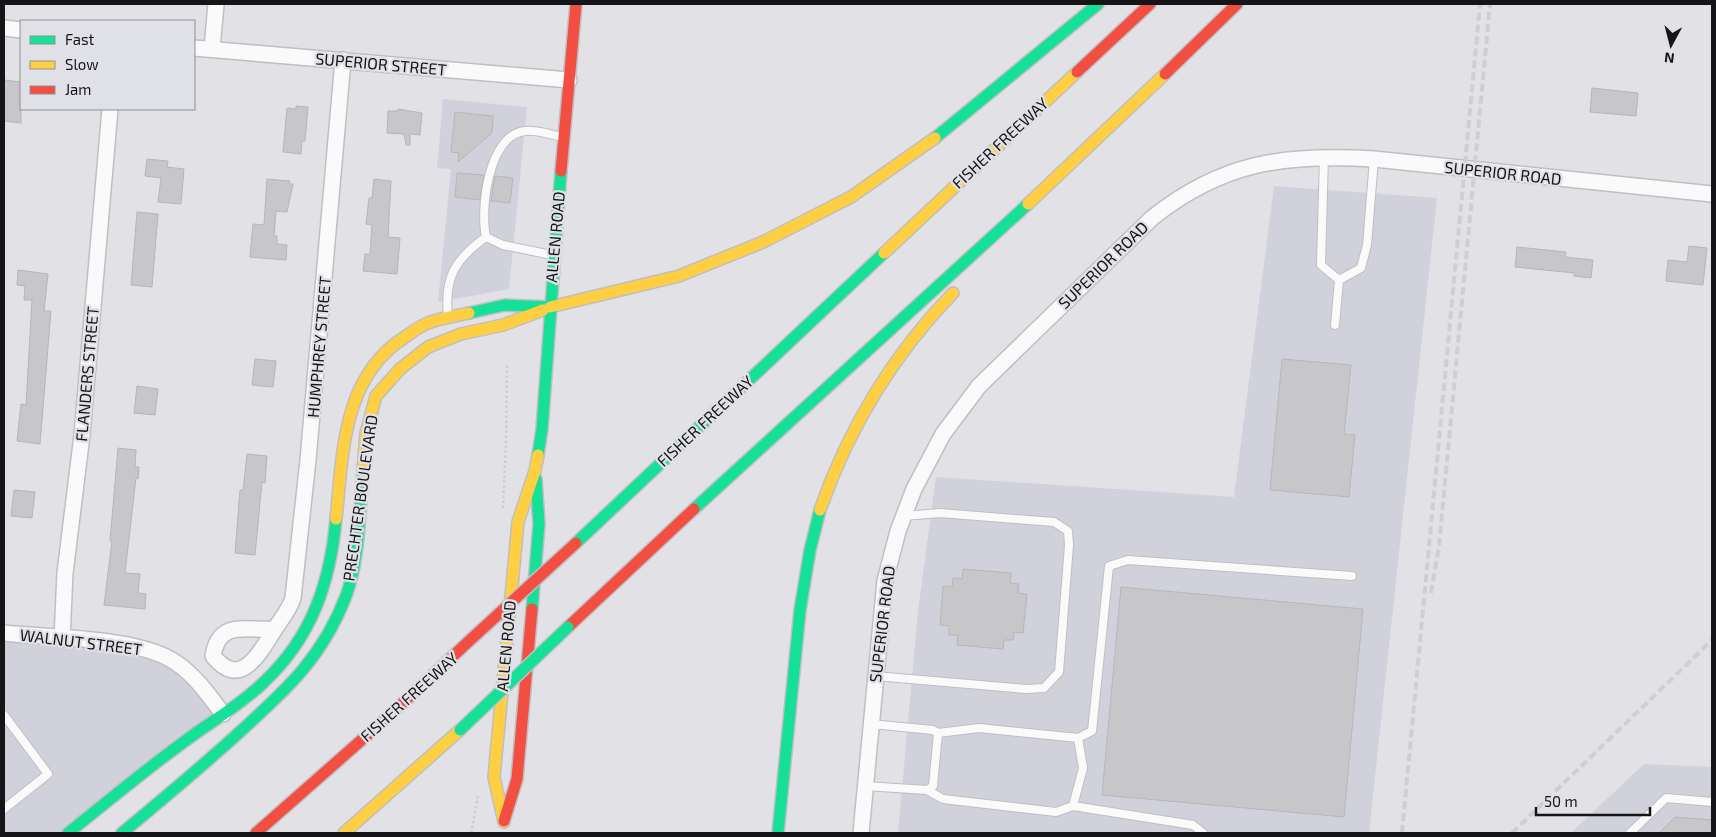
<svg xmlns="http://www.w3.org/2000/svg" width="1716" height="837" font-family="'Exo 2',sans-serif">
	<rect width="100%" height="100%" fill="#e1e1e6"/>
	<path fill="#d1d1db" d="M443,99L527,107L509,289L438,302L451,169L437,168Z
		M1274,186L1437,198L1369,833H898L918,611L936,477L1234,497Z
		M4,633L154,652L223,714L68,833H4Z
		M1644,764L1712,767V833H1571Z"/>
	<path fill="#c7c7ca" stroke="#b6b6b9" d="M4,80L21,82V123L4,121Z
		M1592,88L1638,93L1636,116L1590,112Z
		M296,106L308,107L305,141H302L301,154L283,152L287,108L296,109Z
		M398,109L422,113L420,135L410,134V145H406L404,134L387,133L388,111H398Z
		M455,112L493,116L492,133L458,162L459,153L451,152Z
		M147,159L168,161L167,167L184,169L181,204L158,202L161,178L145,176Z
		M457,173L484,175L480,200L455,197Z
		M495,176L513,178L510,203L491,201Z
		M267,179L290,181L289,184H293L287,212L276,211L274,236H277V244L287,245L286,260L250,257L253,224L264,225Z
		M374,179L391,181L388,237L400,238L397,274L363,271L365,254H370L372,225L366,224L369,198H372Z
		M137,212L158,214L152,287L131,285Z
		M1689,246L1707,248L1703,285L1666,281L1668,260L1687,262Z
		M1517,247L1566,252L1565,257L1593,260L1591,278L1574,276V273L1515,267Z
		M18,270L48,274L44,311H51L40,444L17,441L21,404L26,405L32,300H24L25,286L17,285Z
		M255,359L276,361L273,387L252,385Z
		M1282,359L1351,365L1344,434L1355,435L1349,497L1270,490Z
		M137,386L158,389L155,415L134,413Z
		M118,448L136,450L135,467H139L138,479L136,478L125,573L140,574L138,593L146,594L145,609L104,605L112,541H110Z
		M247,454L267,456L265,483L262,482L255,555L235,553L240,490H243Z
		M14,490L35,492L32,518L11,516Z
		M963,569L1011,573L1010,583L1019,584L1018,593L1027,594L1023,633L1014,632L1013,640H1004L1003,649L957,645L958,635H949V626L940,625L943,586L952,587L953,578L962,579Z
		M1121,587L1363,609L1344,817L1102,795Z
		M1675,817L1712,820V833H1659Z"/>
	<g fill="none" stroke-linecap="round" stroke-linejoin="round">
		<g stroke="#bfbfc3" stroke-width="10">
			<path id="lane" d="M1324,156L1321,265L1339,280L1361,268L1367,245L1374,159
				M552,255L503,245L486,237C480,209 488,135 525,131C536,129 551,135 563,137
				M448,317C444,278 454,260 486,237
				M1335,325L1339,280
				M875,676L1026,689L1044,688L1059,672L1069,545L1068,531L1054,522L940,513L903,516
				M4,715L48,774L4,809
				M1078,738L1092,731L1109,566L1128,560L1352,576
				M865,786L927,790L933,786L938,733L933,730L871,724
				M927,790L943,799L1056,812L1073,806L1083,768L1078,738L979,728L938,733
				M1073,806L1193,825L1203,833
				M1630,833L1666,798L1712,802"/>
		</g>
		<g stroke="#bfbfc3" stroke-width="18">
			<path id="street" d="M4,28L21,30
				M194,48L569,80
				M212,49L216,4
				M275,629C246,631 219,619 213,656C240,689 258,656 273,632C280,620 289,611 293,598L308,460L343,60
				M4,633C50,638 131,637 170,659C192,671 208,694 223,714
				M62,639L65,573L82,435L110,109
				M861,833L885,581L898,531L914,489L943,434L979,386L1152,218C1223,161 1286,154 1374,159L1712,194"/>
		</g>
		<g stroke="#bfbfc3" stroke-width="14">
			<path id="fast" d="M935,138L1098,4
				M469,313L505,305L550,307
				M538,455L542,429L561,171
				M694,509L1028,204
				M576,543L884,253
				M532,609L539,524L536,479
				M68,833C107,802 145,770 185,741C210,722 241,705 264,682C312,637 330,583 336,519
				M122,833C163,799 204,765 243,729C289,687 323,656 346,596C360,558 359,513 363,472
				M778,833L800,610L810,550L820,510"/>
		</g>
		<g stroke="#bfbfc3" stroke-width="14">
			<path id="slow" d="M1028,204L1165,74
				M884,253L1077,72
				M550,307L679,276L763,242L851,197L935,138
				M363,472L366,433L376,396L400,369L428,347L461,334L503,325L543,310
				M820,510C849,427 892,356 953,293
				M336,519C343,453 342,377 405,337C412,332 420,326 428,323C441,318 456,316 469,313
				M504,822L494,777L518,522L535,471L538,455
				M344,833L460,730"/>
		</g>
		<g stroke="#bfbfc3" stroke-width="14">
			<path id="jam" d="M1077,72L1150,4
				M1165,74L1237,4
				M561,171L576,4
				M568,627L694,509
				M504,821L517,779L532,609
				M256,833L390,715L468,642"/>
		</g>
		<path stroke="#ceced0" stroke-width="2.5" stroke-dasharray="2.5 2.5" stroke-linecap="butt" d="M503,508L506,443L507,363
			M471,833L478,796"/>
		<use href="#lane" stroke="#fafafb" stroke-width="8"/>
		<use href="#street" stroke="#fafafb" stroke-width="15"/>
		<use href="#fast" stroke="#16e098" stroke-width="11"/>
		<use href="#slow" stroke="#ffcf43" stroke-width="11"/>
		<use href="#jam" stroke="#f24e42" stroke-width="11"/>
		<path stroke="#cfcfd0" stroke-width="4" stroke-dasharray="8 4" stroke-linecap="butt" d="M1431,593L1439,546L1490,4
			M1402,833L1480,4
			M1512,833L1712,640"/>
		<g stroke="#bfbfc3" stroke-width="14" stroke-linecap="butt">
			<path id="fast-bridge" d="M460,730L568,627"/>
		</g>
		<g stroke="#bfbfc3" stroke-width="14" stroke-linecap="butt">
			<path id="jam-bridge" d="M468,642L576,543"/>
		</g>
		<use href="#fast-bridge" stroke="#16e098" stroke-width="11"/>
		<use href="#jam-bridge" stroke="#f24e42" stroke-width="11"/>
	</g>
	<g text-anchor="middle" stroke-width="4.5" stroke-linejoin="round" paint-order="stroke">
		<g font-size="16" fill="#151517" stroke="#e0e0e7">
			<text transform="translate(381 64) rotate(5)" y="6">SUPERIOR STREET</text>
			<text transform="translate(1000 143) rotate(-43)" y="6">FISHER FREEWAY</text>
			<text transform="translate(1503 173) rotate(6)" y="6">SUPERIOR ROAD</text>
			<text transform="translate(555 237) rotate(-85)" y="6">ALLEN ROAD</text>
			<text transform="translate(1103 265) rotate(-44)" y="6">SUPERIOR ROAD</text>
			<text transform="translate(319 347) rotate(-85)" y="6">HUMPHREY STREET</text>
			<text transform="translate(87 374) rotate(-85)" y="6">FLANDERS STREET</text>
			<text transform="translate(705 421) rotate(-43)" y="6">FISHER FREEWAY</text>
			<text transform="translate(360 498) rotate(-82)" y="6">PRECHTER BOULEVARD</text>
			<text transform="translate(882 624) rotate(-83)" y="6">SUPERIOR ROAD</text>
			<text transform="translate(81 642) rotate(7)" y="6">WALNUT STREET</text>
			<text transform="translate(506 646) rotate(-85)" y="6">ALLEN ROAD</text>
			<text transform="translate(409 697) rotate(-42)" y="6">FISHER FREEWAY</text>
		</g>
	</g>
	<rect width="1716" height="837" fill="none" stroke="#151517" stroke-width="10"/>
	<rect x="20" y="20" width="175" height="90" fill="#e0e0e7" stroke="#8f8f94"/>
	<rect x="30" y="36" width="25" height="8" fill="#16e098" stroke="#8f8f94"/>
	<text x="65" y="45" font-size="15" fill="#151517">Fast</text>
	<rect x="30" y="61" width="25" height="8" fill="#ffcf43" stroke="#8f8f94"/>
	<text x="65" y="70" font-size="15" fill="#151517">Slow</text>
	<rect x="30" y="86" width="25" height="8" fill="#f24e42" stroke="#8f8f94"/>
	<text x="65" y="95" font-size="15" fill="#151517">Jam</text>
	<g transform="translate(1671 45) rotate(187)" stroke="#e0e0e7" stroke-width="4" paint-order="stroke">
	<path d="M0-4L9 19L0 12L-9 19Z" fill="#151517"/>
	<text y="-8" font-size="14" font-weight="bold" text-anchor="middle" fill="#151517">N</text>
	</g>
	<path d="M1536 807v8h114v-8" fill="none" stroke="#151517" stroke-width="2.5"/>
	<text x="1544" y="807" font-size="15" fill="#151517" stroke="#e0e0e7" stroke-width="4" paint-order="stroke">50 m</text>
</svg>
